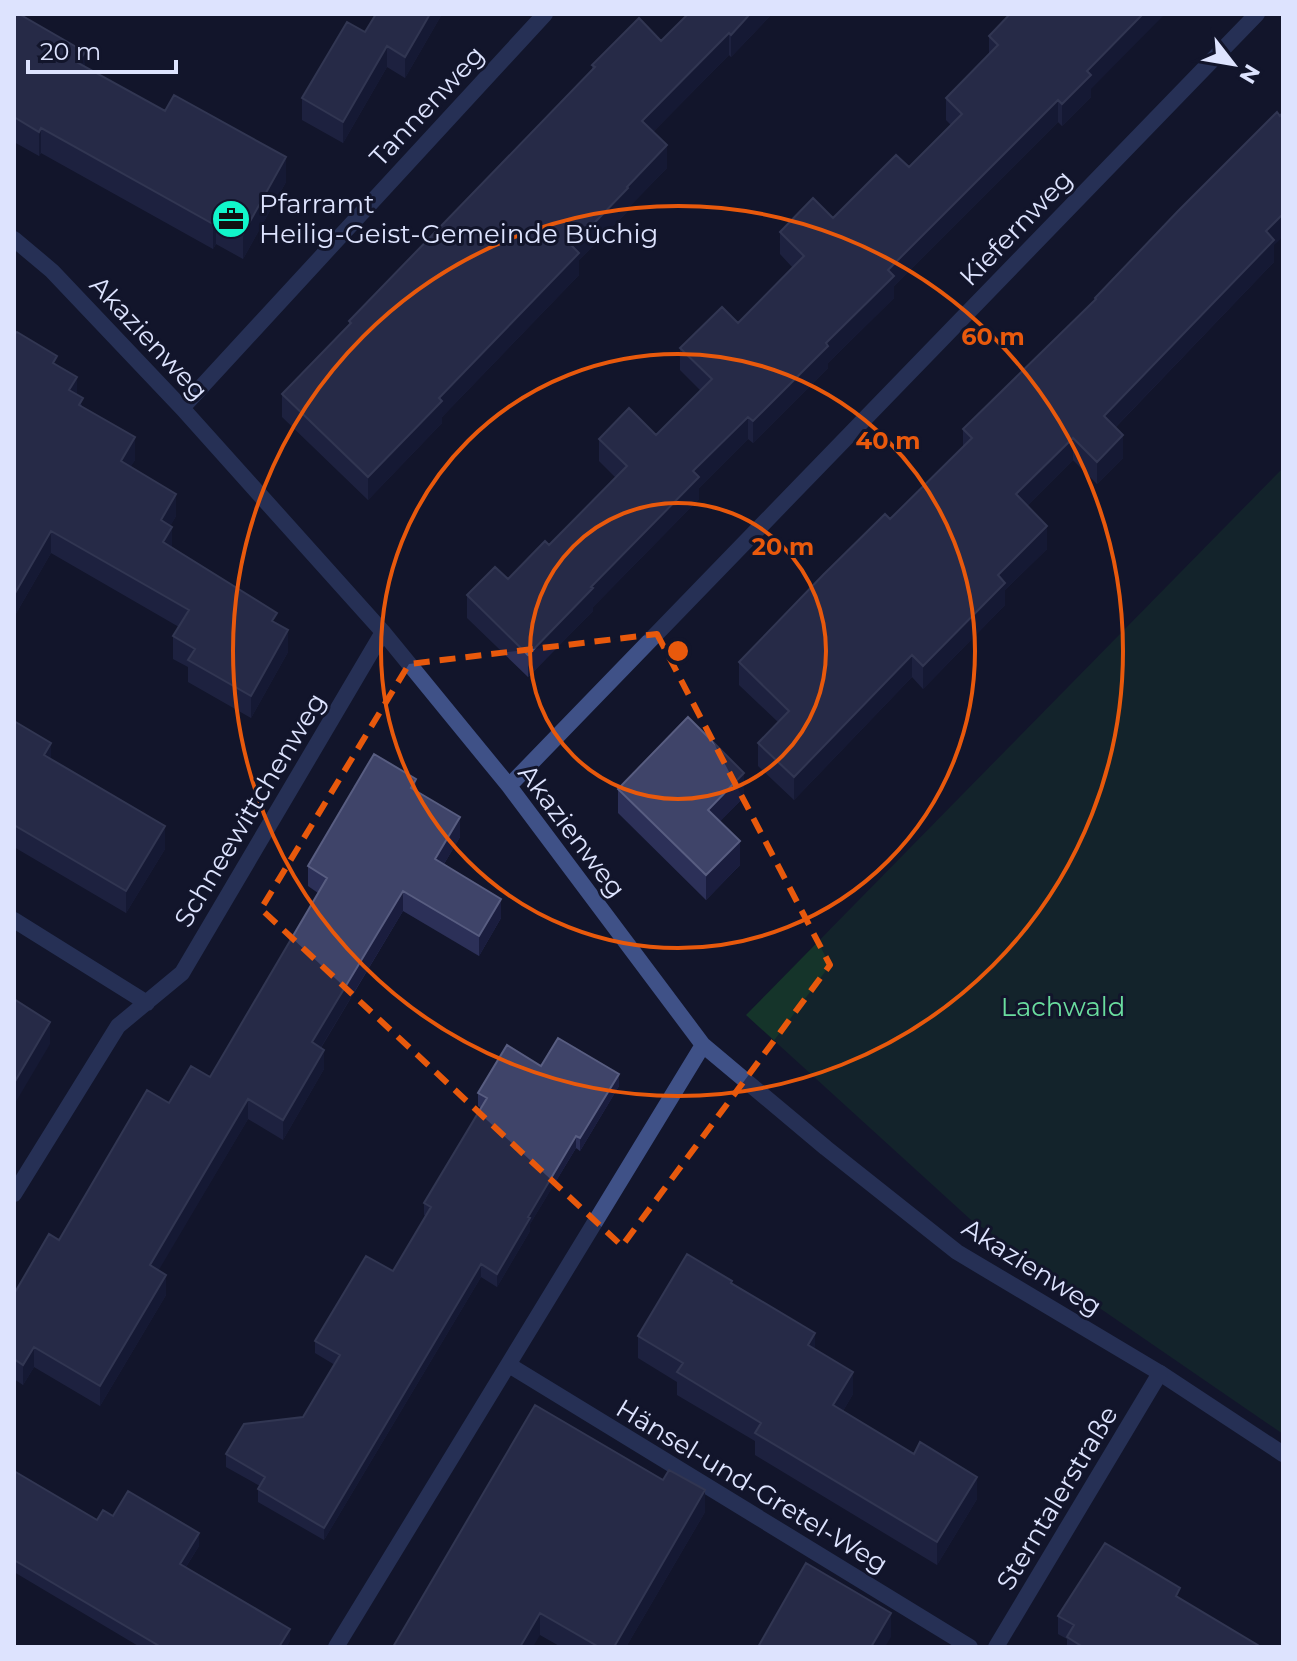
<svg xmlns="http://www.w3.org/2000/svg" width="1297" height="1661" font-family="Montserrat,sans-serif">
	<rect width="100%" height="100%" fill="#12152b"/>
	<path fill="#15342a" d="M1283,468V1434L970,1219L746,1015Z"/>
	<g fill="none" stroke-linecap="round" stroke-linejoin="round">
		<path stroke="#3f5187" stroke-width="16" d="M1160,1373L1283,1454"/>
		<path stroke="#3f5187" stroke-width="16" d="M14,239L52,271L182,408L383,632L509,786L703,1045L826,1148L957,1252L1160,1373L996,1647
			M182,408L545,14
			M509,786L1257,14
			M14,920L147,1003
			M14,1194L118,1026L182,973L383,632
			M509,1365L970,1647
			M336,1647L703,1045"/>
	</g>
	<path fill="#2c3058" d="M14,14L85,67L286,182L243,259L216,244L213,249L41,153L39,156L14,142Z
		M442,14L405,78L387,67L343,143L302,120V98L365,32Z
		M688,14H772L731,57L729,55L653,132L667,168L628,208V211L579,260V275L442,417V423L368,500L282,417V394L349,325V321L592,70V65L661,41Z
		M989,36L1091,89V97L1062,126L1058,122L894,286V298L828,363V368L753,443L748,439L699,488V499L593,607V611L528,677L467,618V595L508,579L549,545L616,478L599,461V439L656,435L701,391L680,370V348L738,323L793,268L780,254V232L833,218L909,167L951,125L946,120V98L989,55Z
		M1274,245V262L1115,428L1123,458L1097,484L1073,460L1027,506L1047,549L1005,590V605L923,689L912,677L794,800L758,766V743L778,722L739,685V662L890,519L963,447V429L1095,300V298Z
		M14,334L57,365L77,395L83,408L135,460L130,467L176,516L170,526L172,548L277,624L288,652L251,718L188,682V667L173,659V636L179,627L51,553L14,617Z
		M14,721L51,759L165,849L126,913L14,847Z
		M618,789L744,797L720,821L740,865L706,900L618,813Z
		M416,791L460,837L444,864L501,918L479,956L403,911L321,1048L324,1069L283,1140L248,1119L158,1270L166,1295L100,1406L34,1367L23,1385L14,1379V1294L59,1240L169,1103L210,1077L318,893L308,886V866Z
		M541,1066L619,1086L580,1151L576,1148L530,1224V1231L497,1287L481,1277L324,1540L258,1502V1489L260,1486L226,1467V1454L303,1417L335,1365L315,1353V1341L393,1271L426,1216L424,1215V1203L481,1108L478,1106V1093Z
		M732,1283L815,1349L853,1394L843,1411L977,1499L937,1565L755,1455V1441L677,1395V1382L638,1358V1336Z
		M14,1471L97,1520L113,1516L199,1546L186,1567L290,1641L286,1647H140L14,1572Z
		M705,1512L626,1647H561L540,1635L393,1647Z
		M1180,1599L1261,1647H1067V1639L1058,1634V1616Z"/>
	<path fill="#1a1d3e" d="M430,14H442L405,78V57Z
		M750,14H772L731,57V35Z
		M1143,14H1165L1091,89V97L1062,126V104L1087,71Z
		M729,33V55L642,143V121Z
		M387,46V67L343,143V122Z
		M85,52V77L78,63Z
		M1058,100V122L894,286V298L828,363V368L753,443V421L826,343L888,270Z
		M41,128V153L39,156V132Z
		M667,145V168L628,208V211L579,260V275L442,417V423L368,500V477L572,246Z
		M286,157V182L243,259V234Z
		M1283,214V237L1274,245V262L1104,439V416L1266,231Z
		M216,219V244L213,249V224Z
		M77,377V399L69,390Z
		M748,417V439L699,488V499L593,607V611L528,677V655L591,587L693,471Z
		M1123,435V458L1097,484V462Z
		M135,437V460L121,483V461Z
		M1073,438V460L1016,517V494Z
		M176,494V516L161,542V520Z
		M1047,526V549L1005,590V605L923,689V666L998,575Z
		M172,527V549L163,542Z
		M51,531V553L14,617V595Z
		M288,630V652L251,718V696Z
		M912,655V677L794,800V777Z
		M51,743V765L44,755Z
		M744,773V797L708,834V810Z
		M416,779V799L411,788Z
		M460,817V837L435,879V859Z
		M165,826V849L126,913V891Z
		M740,841V865L706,900V875Z
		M403,891V911L312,1062V1042Z
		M501,899V918L479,956V936Z
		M50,1022V1044L14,1105V1083Z
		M324,1050V1069L283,1140V1120Z
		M619,1074V1086L580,1151V1138Z
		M248,1099V1119L150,1285V1265Z
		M576,1136V1148L530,1224V1231L497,1287V1274L528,1217Z
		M481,1264V1277L324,1540V1528Z
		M166,1275V1295L100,1406V1386Z
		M815,1333V1355L808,1345Z
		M34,1347V1367L23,1385V1365Z
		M853,1372V1394L833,1428V1405Z
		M977,1477V1499L937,1565V1542Z
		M705,1490V1512L626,1647H614Z
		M199,1533V1546L180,1576V1564Z
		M540,1613V1635L533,1647H520Z
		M891,1613V1637L885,1647H871Z
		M290,1629V1641L286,1647H279Z"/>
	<path fill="#3f4469" stroke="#585d81" stroke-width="2" d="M14,14H19L85,52L78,63L165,111L174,95L286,157L243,234L216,219L213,224L41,128L39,132L14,117Z
		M376,14H430L405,57L387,46L343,122L302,98L347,22L365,32Z
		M688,14H750L731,35L729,33L642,121L667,145L627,187L628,188L572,246L579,253L439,398L442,401L368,477L282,394L351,323L349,321L595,67L592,65L639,18L661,41Z
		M1010,14H1143L1087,71L1091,75L1062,104L1058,100L888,270L894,276L826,343L828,346L753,421L748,417L693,471L699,477L591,587L593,588L528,655L467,595L495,567L508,579L545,541L549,545L627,466L599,439L629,408L656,435L712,379L680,348L722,307L738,323L804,256L780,232L813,198L833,218L896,155L909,167L962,114L946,98L998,45L989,36Z
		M1277,112L1280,116L1283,112V214L1266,231L1274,240L1104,416L1123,435L1097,462L1073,438L1016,494L1047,526L998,575L1005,583L923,666L912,655L794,777L758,743L789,711L739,662L823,575L885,514L890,519L972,438L963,429L1096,299L1095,298L1178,211Z
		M17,332L57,356L53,363L77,377L69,390L83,398L79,405L135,437L121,461L176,494L161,520L172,527L163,542L277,613L272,621L288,630L251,696L188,660L195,649L173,636L189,610L51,531L14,595V334Z
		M688,717L744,773L708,810L740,841L706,875L618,789Z
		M14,721L51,743L44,755L165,826L126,891L14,825Z
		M374,754L416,779L411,788L460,817L435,859L501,899L479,936L403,891L312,1042L324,1050L283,1120L248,1099L150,1265L166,1275L100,1386L34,1347L23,1365L14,1359V1294L49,1234L59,1240L147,1090L169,1103L191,1066L210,1077L327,878L308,866Z
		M14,999L50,1022L14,1083Z
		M558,1038L619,1074L580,1138L576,1136L528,1217L530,1218L497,1274L481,1264L324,1528L258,1489L265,1477L226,1454L244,1424L303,1417L340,1355L315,1341L366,1256L393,1271L431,1207L424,1203L487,1098L478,1093L507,1045L541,1066Z
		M687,1254L732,1281L731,1283L815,1333L808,1345L853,1372L833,1405L914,1454L920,1442L977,1477L937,1542L755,1433L761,1423L677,1372L683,1363L638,1336Z
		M535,1405L663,1480L669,1470L705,1490L614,1647H599L540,1613L520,1647H393Z
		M14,1471L97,1520L103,1510L113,1516L128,1491L199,1533L180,1564L290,1629L279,1647H161L14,1560Z
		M1105,1543L1180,1588L1176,1596L1261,1647H1083L1067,1637L1074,1625L1058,1616Z
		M806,1563L891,1613L871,1647H758Z"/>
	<path d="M0 0H1297V1661H0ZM657,634L830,965L622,1246L261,909L409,664Z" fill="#12152b" fill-opacity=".55" fill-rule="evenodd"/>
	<path fill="none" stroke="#e8590c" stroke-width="6" stroke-dasharray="16 10" stroke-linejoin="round" d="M657,634L830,965L622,1246L261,909L409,664Z"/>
	<g fill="none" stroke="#e8590c" stroke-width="4">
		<circle cx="678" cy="651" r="148"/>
		<circle cx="678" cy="651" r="297"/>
		<circle cx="678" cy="651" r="445"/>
	</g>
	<defs>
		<g id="office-disc" transform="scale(2)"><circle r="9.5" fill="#11f6cb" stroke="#12152b"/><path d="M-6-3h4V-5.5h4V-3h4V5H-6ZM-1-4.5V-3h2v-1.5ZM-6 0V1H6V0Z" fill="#111"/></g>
	</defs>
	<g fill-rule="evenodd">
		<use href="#office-disc" x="231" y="219"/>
	</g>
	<g text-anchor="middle" stroke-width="6" stroke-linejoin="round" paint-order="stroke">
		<g font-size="26" fill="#dde3fe" stroke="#12152b">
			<text transform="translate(427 106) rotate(-47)" y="9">Tannenweg</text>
			<text transform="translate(1016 228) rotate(-46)" y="9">Kiefernweg</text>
			<text transform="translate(149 338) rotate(47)" y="9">Akazienweg</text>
			<text transform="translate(250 810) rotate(-59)" y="9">Schneewittchenweg</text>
			<text transform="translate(572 831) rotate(53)" y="9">Akazienweg</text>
			<text transform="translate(1032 1267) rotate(32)" y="9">Akazienweg</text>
			<text transform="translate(752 1486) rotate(31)" y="9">Hänsel-und-Gretel-Weg</text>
			<text transform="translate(1057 1498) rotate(-59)" y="9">Sterntalerstraße</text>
		</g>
		<g font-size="26" fill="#dde3fe" stroke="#12152b" text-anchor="start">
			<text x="259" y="213">Pfarramt<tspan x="259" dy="30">Heilig-Geist-Gemeinde Büchig</tspan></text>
		</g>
		<g font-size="26" fill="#6add9f" stroke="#12152b">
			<text x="1063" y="1016">Lachwald</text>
		</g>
	</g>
	<circle cx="678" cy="651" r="12" fill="#e8590c" stroke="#12152b" stroke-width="4"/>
	<g font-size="24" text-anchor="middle" font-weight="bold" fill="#e8590c" stroke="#12152b" stroke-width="6" stroke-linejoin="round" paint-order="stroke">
		<text x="993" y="345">60 m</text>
		<text x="888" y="449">40 m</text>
		<text x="783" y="555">20 m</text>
	</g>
	<rect width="1297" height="1661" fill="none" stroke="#dde3fe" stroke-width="32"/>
	<g transform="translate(1233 64) rotate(121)" stroke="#12152b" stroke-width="6" paint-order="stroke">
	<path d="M0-6L14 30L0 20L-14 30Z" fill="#dde3fe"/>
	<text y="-12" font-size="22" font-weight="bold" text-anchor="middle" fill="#dde3fe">N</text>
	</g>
	<path d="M28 60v12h148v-12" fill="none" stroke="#dde3fe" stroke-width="4"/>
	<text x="40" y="60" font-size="24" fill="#dde3fe" stroke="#12152b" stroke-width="6" paint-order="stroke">20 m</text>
</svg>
